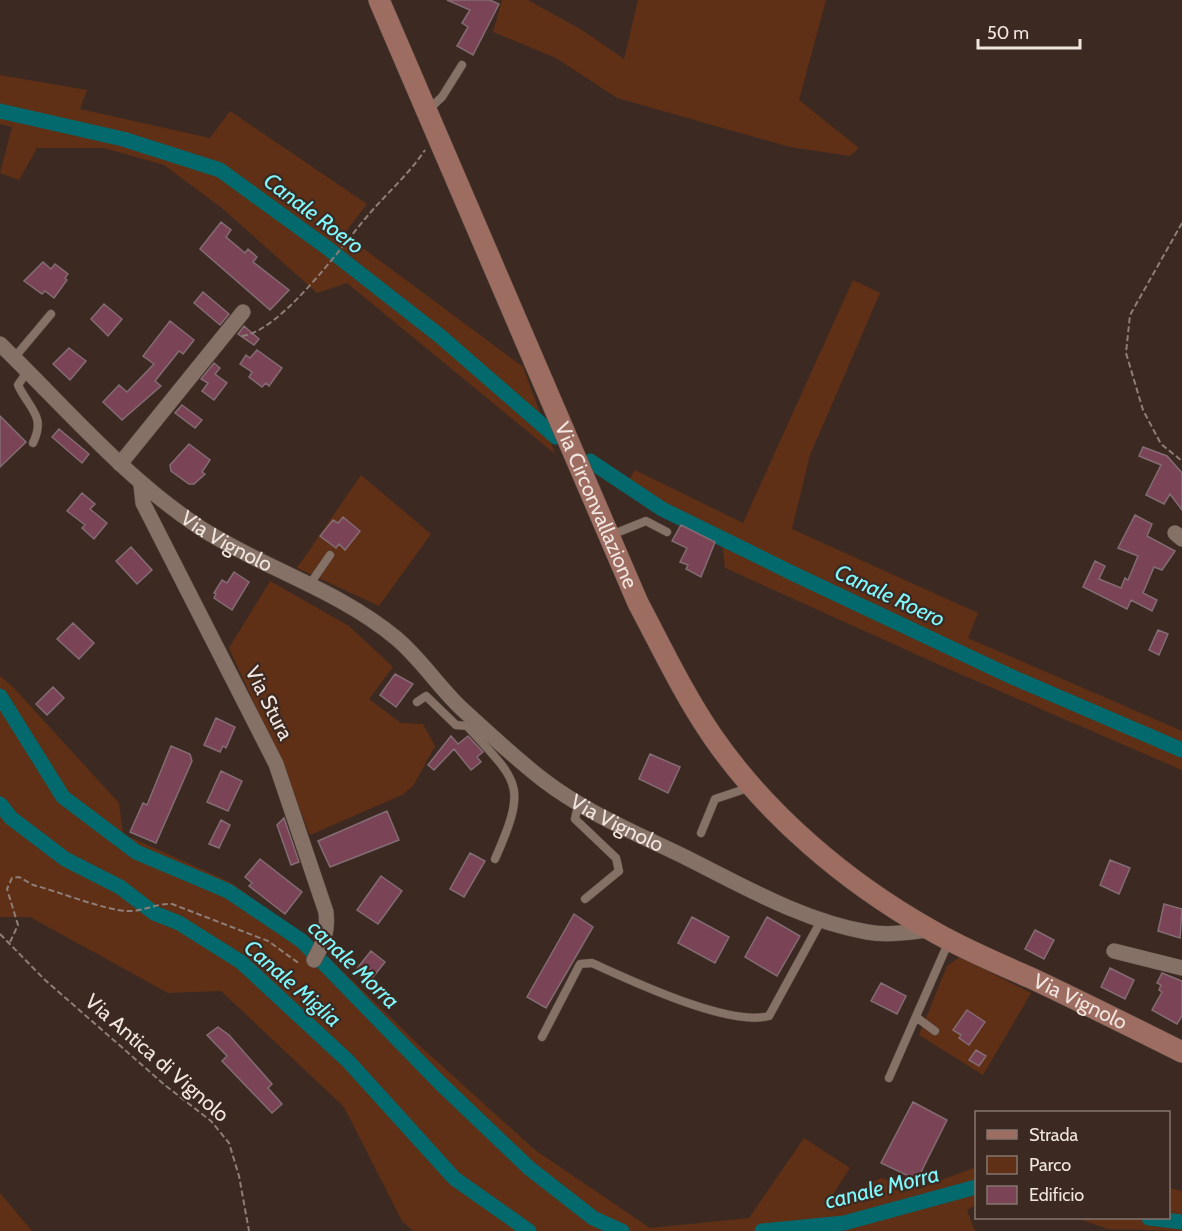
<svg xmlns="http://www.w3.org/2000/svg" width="1182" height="1231" font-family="Cabin,sans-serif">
	<rect width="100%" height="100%" fill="#3c2a22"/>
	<path fill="#5f2f16" d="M502,0H528L582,30L624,59L638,0H826L799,100L859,148L850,156L790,147L617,98L556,58L493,32Z
		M0,75L87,90L80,109L210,138L230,111L367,204L344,234L523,367L555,454L347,283L317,293L223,209L164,165L104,148H37L19,180L0,173L12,127L0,124Z
		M853,280L880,293L810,455L792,529L978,613L968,638L1182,731V770L953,671L725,568L722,542L675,518L661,515L623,490L635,470L743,523Z
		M361,475L431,534L379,606L297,568Z
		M270,581L349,626L393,667L369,699L401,723L423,724L435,746L413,786L402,795L310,835L280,760L229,648Z
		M0,676L13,687L119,803L123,834L230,882L316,945L420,1046L535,1150L650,1228L749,1218L804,1138L850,1168L825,1207L881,1178L918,1189L976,1167V1205L967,1210L975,1231H413L402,1221L344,1107L221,991L168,993L30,917H0Z
		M960,957L1031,993L983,1075L919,1035L947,966Z
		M1169,1188L1182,1191V1231L1108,1229L1076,1218H1168Z
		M0,1193L32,1231H0Z"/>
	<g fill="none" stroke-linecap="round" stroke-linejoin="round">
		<path stroke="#03696c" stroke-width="15" d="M0,111L123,139L220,170L326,247L440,336L556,437
			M590,461L662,509L794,574L1010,676L1182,750
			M0,696L63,797L136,852L228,891L302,941L441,1084L529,1168L593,1218L622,1231
			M0,804L11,818L65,859L120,887L154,913L179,923L241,962L348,1061L454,1178L529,1231
			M1149,1218L1182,1222
			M762,1231L844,1223L976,1187"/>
	</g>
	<path fill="#7b4356" stroke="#836c73" stroke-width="1.5" d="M447,0H490L499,4L473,55L457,46L468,27L462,23L470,10Z
		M221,222L231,230L226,237L245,253L248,249L257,257L253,262L289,290L270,310L200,249Z
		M43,262L51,269L55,264L68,274L65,278L67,280L54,298L45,291L42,294L24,281Z
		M203,292L229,314L220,325L194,303Z
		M104,304L122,319L108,336L91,319Z
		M170,321L194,340L183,354L179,351L155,381L161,386L122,420L103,402L119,385L127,392L154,364L143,356Z
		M244,326L259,339L254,345L238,334Z
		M69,348L86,361L70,380L53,364Z
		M257,350L282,368L269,386L266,383L262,387L249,377L252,372L240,364L246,355L250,358Z
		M214,363L220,368L215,374L227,383L214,400L202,391L208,383L201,379Z
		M182,405L202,420L195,428L175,413Z
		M0,416L26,442L0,467Z
		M59,429L89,454L82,463L52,437Z
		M189,444L210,460L202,472L205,474L194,484H189L171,471L170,465Z
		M1143,447L1167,456L1182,473V510L1170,494L1164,504L1146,495L1161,465L1139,456Z
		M82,493L95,504L90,509L107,523L94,539L82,528L85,525L67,511Z
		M1135,515L1152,524L1147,536L1175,551L1162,570L1154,567L1143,593L1157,600L1152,611L1131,600L1127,609L1083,587L1095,561L1105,566L1099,579L1121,588L1125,578L1128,580L1138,556L1118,548Z
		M343,517L360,531L345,550L339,544L336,548L320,536L333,520L338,523Z
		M681,525L715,542L701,577L686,569L688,565L680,562L687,548L672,541Z
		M131,547L152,570L137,584L116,561Z
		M234,572L249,582L232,610L214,598L216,594L214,593L222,580L227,583Z
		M73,623L94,643L79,659L57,639Z
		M1158,630L1168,634L1159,655L1149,650Z
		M395,674L413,684L396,707L380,695Z
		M53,687L64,698L47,715L36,704Z
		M216,718L235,727L226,748L223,746L220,752L204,745Z
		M451,736L458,744L468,736L483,752L477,757L481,762L471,770L454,749L434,770L428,765Z
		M171,746L190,754L192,761L156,843L130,832L143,803L147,805Z
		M650,754L680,767L668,793L639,779Z
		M221,771L242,781L228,811L207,802Z
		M387,811L399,840L330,867L318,841Z
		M284,818L299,862L291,865L277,825Z
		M221,820L230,825L219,848L209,844Z
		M470,853L485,861L464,897L450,889Z
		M260,859L302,892L285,914L249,886L252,883L245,877Z
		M1110,860L1130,868L1119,894L1100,885Z
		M381,876L402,891L378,924L357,910Z
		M1164,904L1182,909L1180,938L1158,931Z
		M574,914L593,927L546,1008L527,997Z
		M692,917L729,937L715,963L678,943Z
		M767,917L800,936L777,976L745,957Z
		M1035,930L1054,940L1044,959L1025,949Z
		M371,951L385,962L369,982L355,971Z
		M1110,968L1134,980L1125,999L1101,987Z
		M1162,973L1182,981V1016L1177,1024L1152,1010L1162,992L1159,990L1161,985L1157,983Z
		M881,983L906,996L897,1014L871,1001Z
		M967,1010L985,1022L969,1045L959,1038L961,1035L953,1030Z
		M218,1027L229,1035L272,1084L268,1088L282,1104L272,1113L222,1061L227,1056L207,1035Z
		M976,1050L986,1056L979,1066L969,1060Z
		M913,1102L947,1120L917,1180L881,1163Z"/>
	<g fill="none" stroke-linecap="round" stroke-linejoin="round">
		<g stroke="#594a42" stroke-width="9">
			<path id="lane" d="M429,109L442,97L462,65
				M14,358L51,314
				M27,372L18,385C30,410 46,416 33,443
				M611,535L646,521L667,532
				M310,584L330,555
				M417,702L426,696L456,725L467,726L471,722
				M467,726C519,783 528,784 495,859
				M578,805L575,819L616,858L619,871L585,899
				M701,833L715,799L751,787
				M916,1017L935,1031
				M542,1037L580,964L592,963C632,981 729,1027 769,1016L822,919
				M889,1078L949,941"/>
		</g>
		<g stroke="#594a42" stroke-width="16">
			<g id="street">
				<path id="s1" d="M0,344C65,407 124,477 199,527C262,568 337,589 396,638C420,658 438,686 461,708C487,732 514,757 542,779C586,813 636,833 685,857C743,886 803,921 867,932C888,936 909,932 929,930"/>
				<path d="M120,464L243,312"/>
				<path d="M141,485L143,503L276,764L326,912C328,932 324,942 314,960"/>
				<path d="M1175,533L1182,539"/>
				<path d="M1114,951L1182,968"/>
			</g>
		</g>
		<g stroke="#594a42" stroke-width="22">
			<g id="secondary">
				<path id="s2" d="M379,0L638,603C662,648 684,695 713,737C767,815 846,882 929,929C961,948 997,963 1031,978C1082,1002 1132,1027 1182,1052"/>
			</g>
		</g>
		<path stroke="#8d7e77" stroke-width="2" stroke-dasharray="6 3" stroke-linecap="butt" d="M1182,223L1130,315L1126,353L1143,410L1161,444L1182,461
			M242,336C282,331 343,244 370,213C389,191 409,174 425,150
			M0,934L45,980L166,1086L211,1121L229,1143L239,1176L249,1231
			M10,942L18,925L7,889L12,878L19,877L33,885C57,891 104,910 127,911C143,912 156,903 172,904L268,941L300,964"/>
		<use href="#lane" stroke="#867167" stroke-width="8"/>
		<use href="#street" stroke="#867167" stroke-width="15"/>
		<use href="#secondary" stroke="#9e6d61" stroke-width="21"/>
	</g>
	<g text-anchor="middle" stroke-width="4.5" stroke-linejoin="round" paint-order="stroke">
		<g font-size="21" fill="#f1e5df" stroke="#3c2a22">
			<text dy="7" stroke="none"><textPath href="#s2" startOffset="550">Via Circonvallazione</textPath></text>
			<text dy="7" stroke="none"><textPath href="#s1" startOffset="302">Via Vignolo</textPath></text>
			<text transform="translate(269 703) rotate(63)" y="7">Via Stura</text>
			<text dy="7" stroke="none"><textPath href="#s1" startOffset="788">Via Vignolo</textPath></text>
			<text dy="7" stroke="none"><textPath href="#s2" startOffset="1269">Via Vignolo</textPath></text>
			<text transform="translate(157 1058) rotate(41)" y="7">Via Antica di Vignolo</text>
		</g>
		<g font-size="22" font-style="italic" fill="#7ff9fd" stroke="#3c2a22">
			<text transform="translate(314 213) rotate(37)" y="8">Canale Roero</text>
			<text transform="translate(890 595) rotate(25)" y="8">Canale Roero</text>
			<text transform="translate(354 964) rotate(44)" y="8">canale Morra</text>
			<text transform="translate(293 983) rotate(41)" y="8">Canale Miglia</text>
			<text transform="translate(882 1187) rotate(-14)" y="8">canale Morra</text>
		</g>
	</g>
	<rect x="975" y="1111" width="195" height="108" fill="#3c2a22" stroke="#84756e" stroke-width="1.5"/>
	<rect x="987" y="1130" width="30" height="9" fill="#9e6d61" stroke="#84756e" stroke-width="1.5"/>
	<text x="1029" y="1141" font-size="18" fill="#f1e5df">Strada</text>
	<rect x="987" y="1156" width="30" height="18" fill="#5f2f16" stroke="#84756e" stroke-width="1.5"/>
	<text x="1029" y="1171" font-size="18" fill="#f1e5df">Parco</text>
	<rect x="987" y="1186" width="30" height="18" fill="#7b4356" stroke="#84756e" stroke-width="1.5"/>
	<text x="1029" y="1201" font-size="18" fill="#f1e5df">Edificio</text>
	<path d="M978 39v9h102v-9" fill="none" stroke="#f1e5df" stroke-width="3"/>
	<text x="987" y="39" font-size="18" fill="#f1e5df" stroke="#3c2a22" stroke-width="4.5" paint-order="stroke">50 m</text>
</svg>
